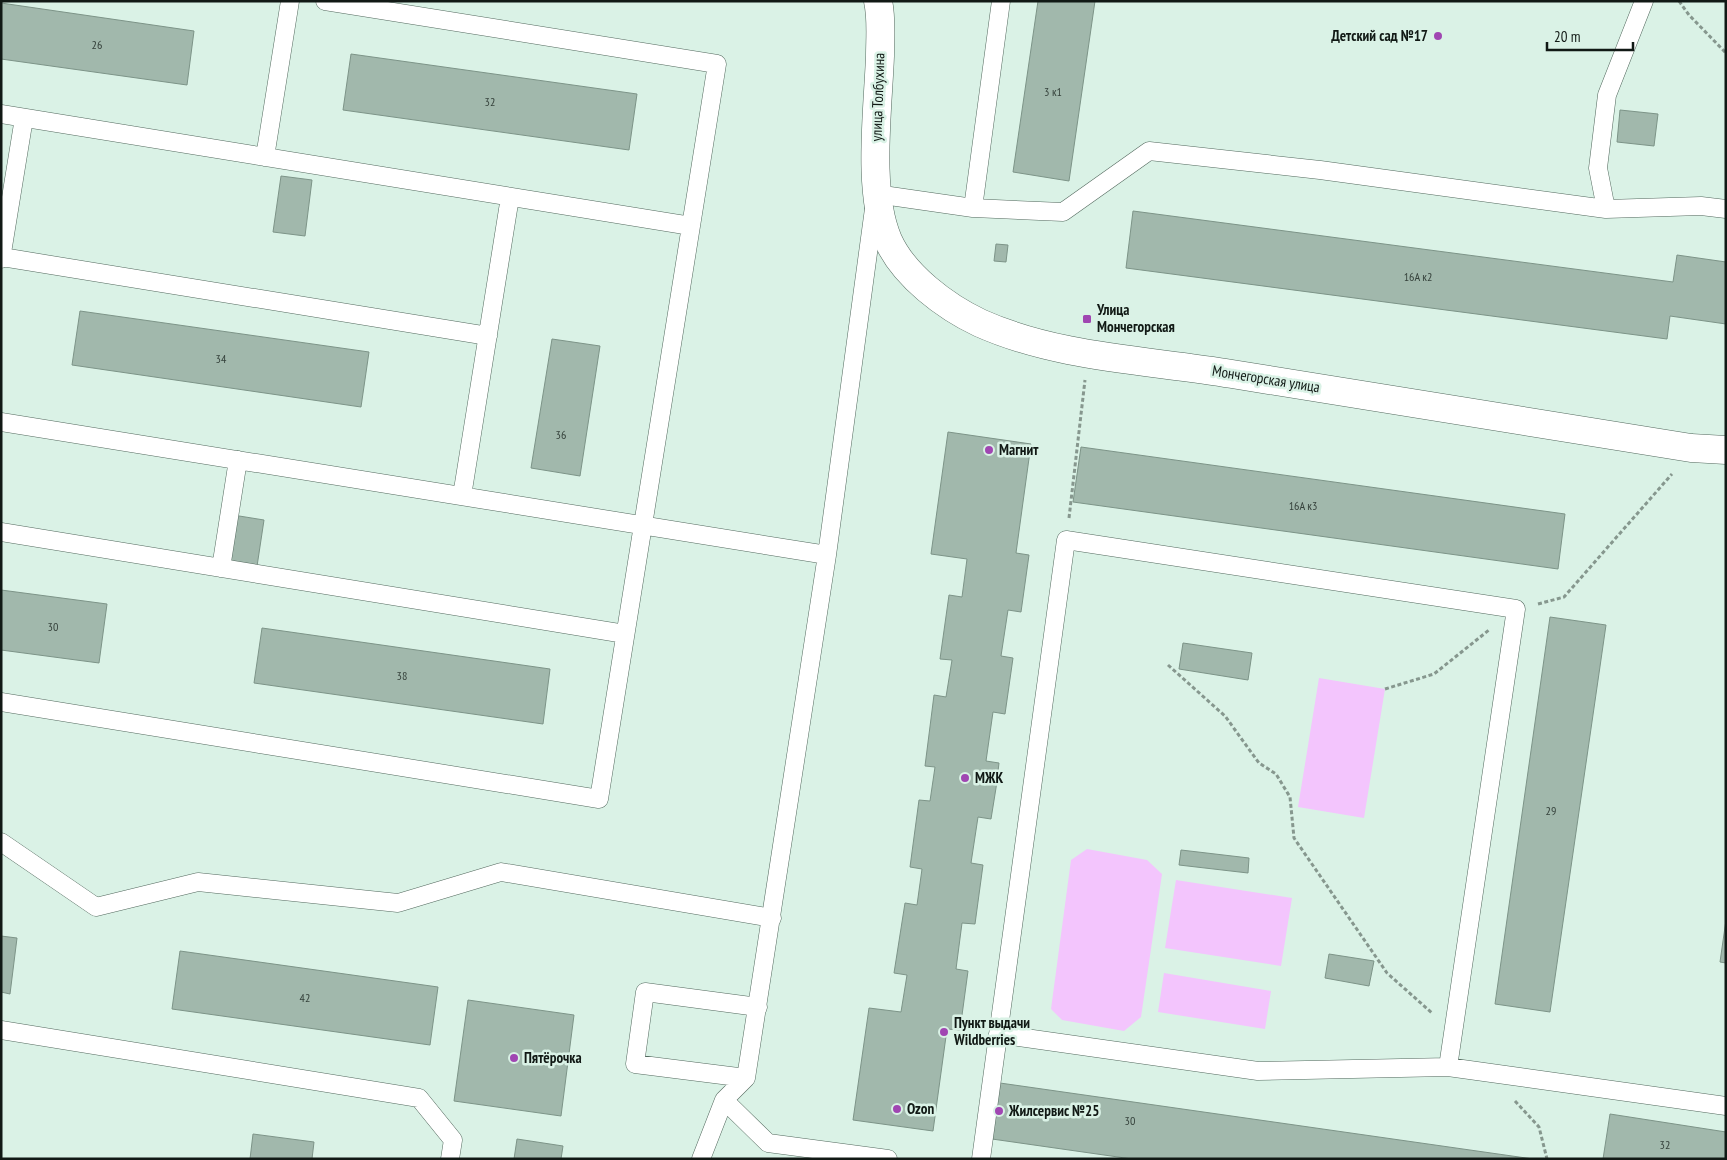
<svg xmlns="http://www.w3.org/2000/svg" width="1727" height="1160" font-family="'PT Sans Narrow',sans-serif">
	<rect width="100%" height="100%" fill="#daf2e6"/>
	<path fill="#f3c5fd" d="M1319,678L1385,689L1364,818L1298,807Z
		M1087,849L1147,860L1162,874L1141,1017L1124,1031L1062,1020L1051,1009L1071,860Z
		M1176,880L1292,898L1281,966L1165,948Z
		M1164,973L1271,991L1265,1029L1158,1012Z"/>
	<path fill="#a1b8ac" stroke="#7d9488" d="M1038,1H1095L1069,181L1013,172Z
		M1,3L194,31L187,85L1,59Z
		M351,54L637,94L629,150L343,110Z
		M1620,110L1658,114L1654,146L1617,142Z
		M281,176L312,180L305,236L273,232Z
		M1133,211L1673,282L1677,255L1726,262V324L1670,316L1667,339L1126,268Z
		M996,244L1008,245L1006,262L994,261Z
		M80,311L369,352L361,407L72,365Z
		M552,339L600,346L580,476L531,468Z
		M948,432L1031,444L1016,553L1029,555L1021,612L1008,610L1001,656L1013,658L1005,714L993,712L986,761L999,763L996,788L991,819L978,817L971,863L983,865L975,924L962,923L956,969L968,971L960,1030L947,1029L933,1131L853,1120L869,1008L901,1012L907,975L894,973L905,903L917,905L922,869L910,867L919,800L930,801L935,767L925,766L934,695L946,697L952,660L940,659L949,595L962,597L967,559L931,554Z
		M1081,447L1565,514L1558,569L1073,502Z
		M233,515L264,520L256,573L225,569Z
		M1,590L107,604L99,663L1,650Z
		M1550,617L1606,625L1550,1012L1495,1004Z
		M262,628L550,669L543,724L254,683Z
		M1183,643L1252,653L1248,680L1179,669Z
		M1181,850L1249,858L1248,873L1179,865Z
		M1726,920V963L1720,962Z
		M1,936L17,938L10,994L1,992Z
		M180,951L438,987L430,1045L172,1009Z
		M1329,954L1374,961L1369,986L1325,978Z
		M468,1000L574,1015L561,1116L454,1101Z
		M1000,1083L1533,1159H1132L992,1139Z
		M1610,1114L1726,1132V1159H1603Z
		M253,1134L314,1142L312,1159H250Z
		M517,1139L563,1146L561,1159H514Z"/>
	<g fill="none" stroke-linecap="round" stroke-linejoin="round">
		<g stroke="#53695e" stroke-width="19">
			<path id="service" d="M1,114L691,226
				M265,157L290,1
				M973,208L1063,212L1149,151L1320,170L1606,209L1701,206L1726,209
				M1606,209L1598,168L1607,95L1644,1
				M2,257L488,336
				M1,259L24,118
				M1,422L827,555
				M462,496L510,197
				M1,532L625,634
				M221,568L238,460
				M1,702L599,799L717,64L325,1
				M1,842L96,907L198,882L398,903L501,872L772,918
				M1,1030L419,1098L453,1140L450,1159
				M998,1034L1258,1071L1448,1067L1726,1106
				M746,1078L635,1064L645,992L758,1007
				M701,1159L724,1100
				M888,1159L768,1143L724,1100L746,1078L827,555L876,194L973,208L1001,1
				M981,1159L1066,540L1516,609L1448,1067"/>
		</g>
		<g stroke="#53695e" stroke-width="29">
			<path id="tertiary" d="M878,1C882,19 880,38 880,56C878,109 867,192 888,240C904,276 946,307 980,323C1058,358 1149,360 1232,374C1385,398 1538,423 1691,448L1726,450"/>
		</g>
		<path stroke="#86978e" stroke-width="3" stroke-dasharray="4 2.5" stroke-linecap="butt" d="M1679,1L1689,15L1726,53
			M1069,518L1085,380
			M1538,604L1564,597L1672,474
			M1168,665L1225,716L1259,763L1276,774L1290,797L1294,838L1387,973L1432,1013
			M1385,689L1434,674L1489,630
			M1515,1101L1539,1127L1547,1159"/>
		<use href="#service" stroke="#fff" stroke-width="18"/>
		<use href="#tertiary" stroke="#fff" stroke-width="28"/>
	</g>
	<g fill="#a046b2" stroke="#daf2e6" stroke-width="2">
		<circle cx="1438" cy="36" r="5"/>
		<rect x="1082" y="314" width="10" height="10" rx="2.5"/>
		<circle cx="989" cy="450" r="5"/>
		<circle cx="965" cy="778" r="5"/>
		<circle cx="944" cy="1032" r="5"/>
		<circle cx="514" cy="1058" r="5"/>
		<circle cx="897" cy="1109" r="5"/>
		<circle cx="999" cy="1111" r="5"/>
	</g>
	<g text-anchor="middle" stroke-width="5" stroke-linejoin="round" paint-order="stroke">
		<g font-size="12" fill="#35413b">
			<text x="97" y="49">26</text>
			<text x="1053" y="96">3 к1</text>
			<text x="490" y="106">32</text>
			<text x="1418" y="281">16А к2</text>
			<text x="221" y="363">34</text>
			<text x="561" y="439">36</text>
			<text x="1303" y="510">16А к3</text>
			<text x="53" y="631">30</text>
			<text x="402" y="680">38</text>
			<text x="1551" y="815">29</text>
			<text x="305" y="1002">42</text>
			<text x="1130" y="1125">30</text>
			<text x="1665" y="1149">32</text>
		</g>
		<g font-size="15" font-weight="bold" fill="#111915" stroke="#daf2e6" text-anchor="start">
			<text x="1428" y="41" text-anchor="end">Детский сад №17</text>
			<text x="1097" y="315">Улица<tspan x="1097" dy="17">Мончегорская</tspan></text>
			<text x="999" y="455">Магнит</text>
			<text x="975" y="783">МЖК</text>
			<text x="954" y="1028">Пункт выдачи<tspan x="954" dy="17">Wildberries</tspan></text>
			<text x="524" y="1063">Пятёрочка</text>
			<text x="907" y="1114">Ozon</text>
			<text x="1009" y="1116">Жилсервис №25</text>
		</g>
		<g font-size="15" fill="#111915" stroke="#daf2e6">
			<text transform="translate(878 97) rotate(-88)" y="5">улица Толбухина</text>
			<text transform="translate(1266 379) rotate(9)" y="5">Мончегорская улица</text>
		</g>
	</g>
	<rect width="1727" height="1160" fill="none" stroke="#111915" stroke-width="5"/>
	<path d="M1547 42v8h86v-8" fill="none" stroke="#111915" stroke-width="2.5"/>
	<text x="1554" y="42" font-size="15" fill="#111915" stroke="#daf2e6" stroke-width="4" paint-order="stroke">20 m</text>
</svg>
